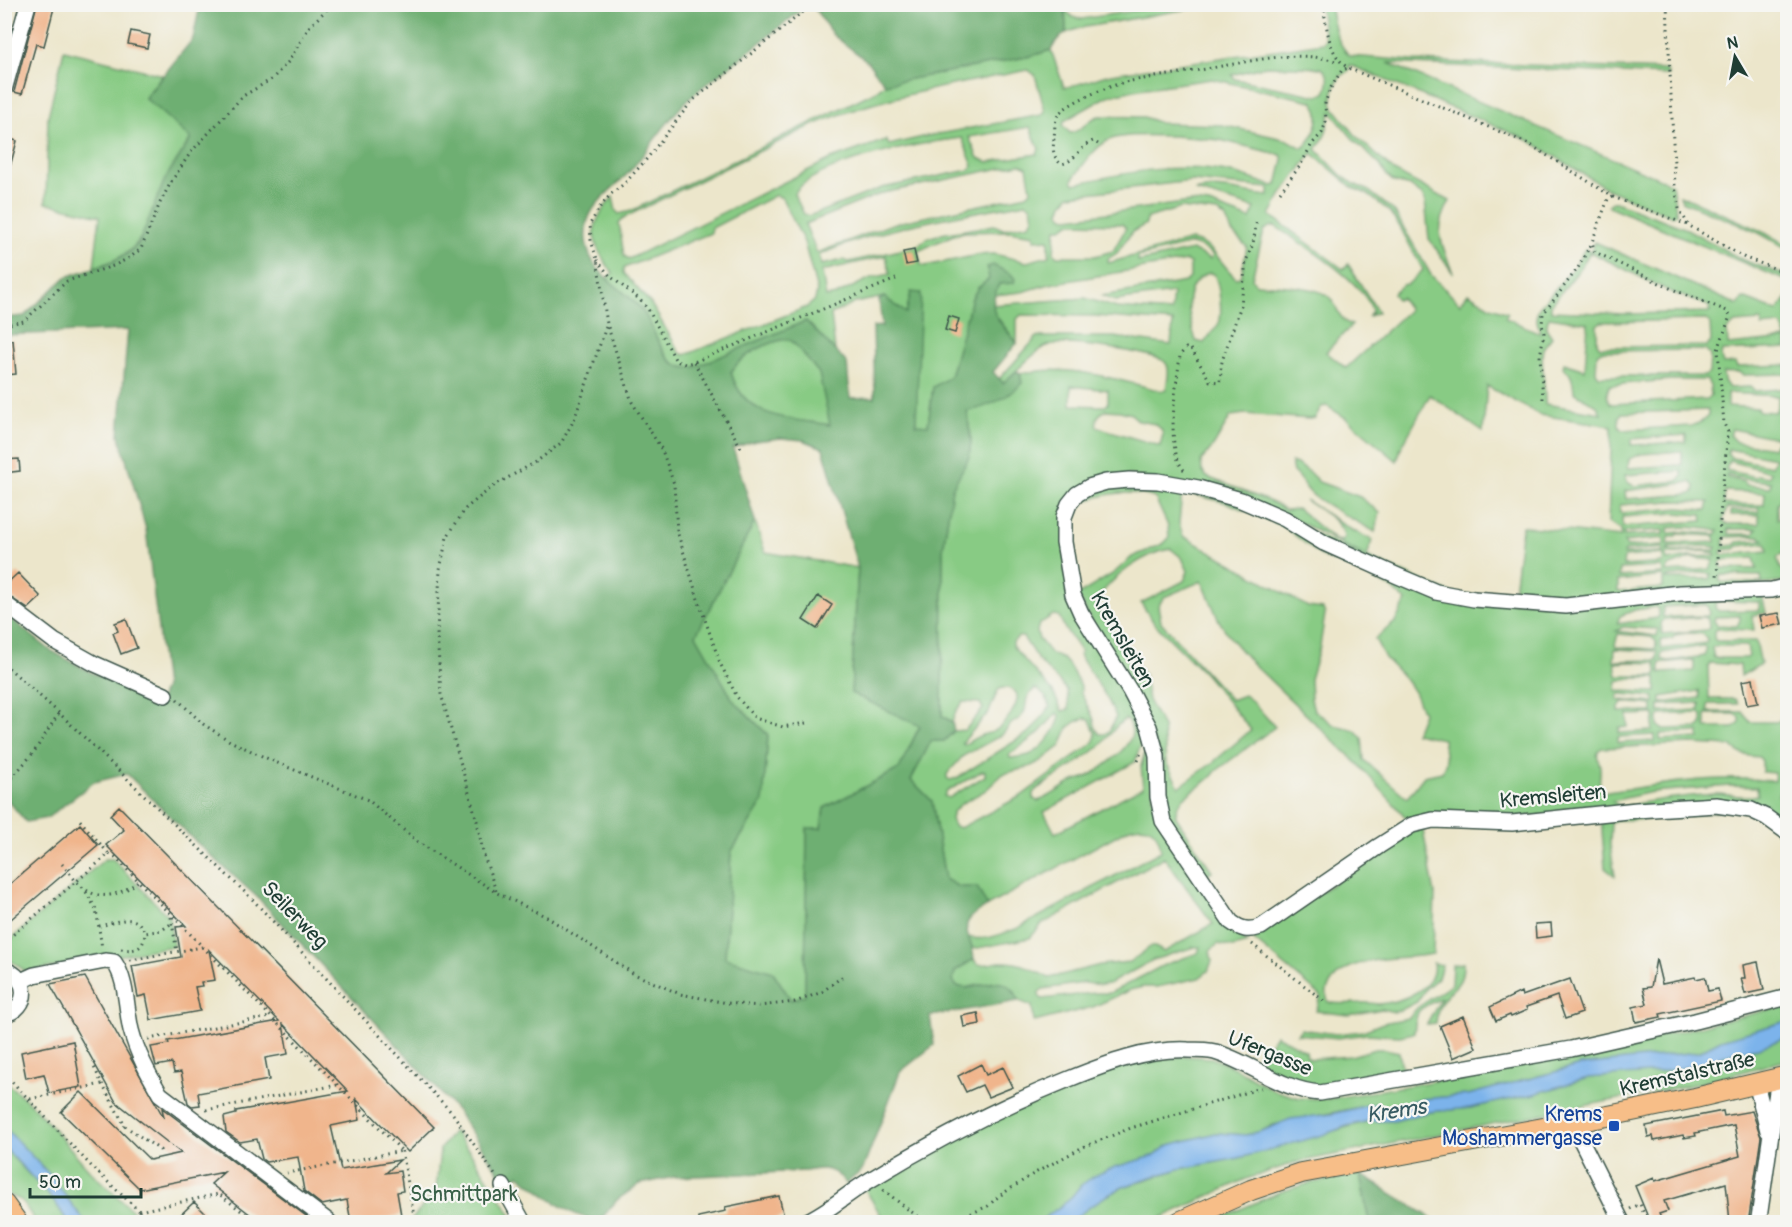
<svg xmlns="http://www.w3.org/2000/svg" width="1792" height="1227" font-family="Pangolin,sans-serif">
	<rect width="100%" height="100%" fill="#f6f6f2"/>
	<filter id="ink" filterUnits="userSpaceOnUse"><feTurbulence type="fractalNoise" baseFrequency=".0167" numOctaves="2"/><feDisplacementMap in="SourceGraphic" scale="12" xChannelSelector="R" yChannelSelector="G"/><feConvolveMatrix kernelMatrix="1 2 1 2 8 2 1 2 1" color-interpolation-filters="sRGB"/></filter>
	<filter id="wash" filterUnits="userSpaceOnUse"><feTurbulence type="fractalNoise" baseFrequency=".008" numOctaves="4" result="noise"/><feDisplacementMap in="SourceGraphic" scale="24" xChannelSelector="R" yChannelSelector="G"/><feGaussianBlur stdDeviation="1.35" result="paint"/><feColorMatrix in="noise" values="0 0 0 0 0 0 0 0 0 0 0 0 0 0 0 0 0 1.4 0 .05"/><feComposite in="paint" operator="in"/></filter>
	<g filter="url(#wash)">
		<rect width="100%" height="100%" fill="#ece6cb"/>
		<path fill="#88cb84" stroke="#54845c" stroke-width="1.5" fill-rule="evenodd" d="M1169,5H1210L1080,28L1066,33L1065,9L1072,17L1082,19Z
			M1317,5H1330C1334,25 1335,41 1350,56L1413,61L1667,70L1668,75L1388,63L1672,184L1676,210V214L1673,216L1609,190L1530,141L1350,65L1349,71L1340,77L1333,91L1332,101L1334,108L1357,137L1394,171L1450,201C1433,232 1441,242 1453,273L1429,239L1425,201L1422,195L1410,186L1394,182L1387,176L1380,165L1354,140L1331,112C1327,125 1327,138 1316,149L1341,175L1354,184L1369,191L1394,211L1431,275L1460,304L1468,293L1491,307L1508,313L1505,318L1540,333L1536,317L1539,308L1574,267L1585,249L1591,251L1595,242L1738,305L1743,298L1777,311L1787,298V348L1722,351L1721,357L1723,364L1735,363L1737,367L1787,365V374L1742,375L1739,372L1723,373L1724,381L1729,388L1750,387L1754,391L1781,389L1787,383V409L1783,428V446L1787,450V457L1781,458V473L1787,474V496L1782,497L1777,505V519L1787,517V553L1781,554L1777,558L1781,569L1787,571V582L1566,601L1513,599L1522,526L1621,537V530L1608,523L1612,426L1540,415L1487,386L1483,432L1430,395L1401,448L1397,461L1346,418L1327,406L1321,407L1315,418L1310,419L1245,414L1231,416L1214,445L1201,461L1202,471L1207,477L1276,504L1285,510L1298,509L1335,540L1341,541L1344,539C1345,522 1318,509 1305,500L1350,529L1372,540L1367,557L1286,515L1129,475L1065,502V575L1145,731L1135,762L1044,812L1055,833L1143,787L1141,766L1150,735L1153,798L1228,927L1248,943L1233,947L1218,944L1210,951L1212,961L1208,971L1199,978L1157,987H1143L1130,990L1093,1007L1034,1022L1032,1006L1019,1001L1014,990L993,982L964,988L956,986L953,980L955,971L974,959L977,964C987,966 991,963 1000,962C1021,961 1032,969 1049,978L1100,965L1130,962L1150,947H1155L1164,952L1213,924L1164,857L1042,924L1030,938L973,949L968,937C985,942 1001,934 1016,929L1161,851C1159,831 1150,822 1130,828L987,906L977,887H959L945,879L932,801L911,780L931,741H944L954,731L965,730L983,709L980,703L963,702L956,711L952,722L942,716L943,550L952,488L969,457L971,441L967,410L977,409L1022,383L1020,374C1067,363 1116,379 1161,391L1166,389C1167,381 1171,368 1165,362C1157,353 1063,340 1050,345C1035,350 1016,372 1003,383L999,379L1037,337H1114L1171,345L1173,322L1094,316L1021,315L1017,319V343L994,313L992,305L1085,298L1117,308L1171,312L1173,293L1115,301L1102,296L1185,282L1190,278V263L1186,261L1050,284L1022,292L994,295L999,284L1014,283L989,279L978,288L972,298L950,377L933,388L928,426L916,425L906,313L884,297L855,303L831,314L835,351L806,321L696,367C662,374 658,331 642,311C633,298 618,289 606,279L613,273C589,242 587,226 613,197L616,211L619,214L631,211L876,91L885,84L1031,56L1051,50L1064,87C1070,88 1101,76 1111,74L1323,43L1325,39L1320,8ZM1266,66L1322,68C1331,77 1329,82 1325,93L1318,96L1235,79L1232,75ZM1028,70L1035,75L1045,111L1042,115L927,136L889,145L886,140L831,159L629,259L624,256L619,223L623,218L811,126C880,96 955,85 1028,70ZM1212,79L1312,101C1316,106 1319,112 1318,119C1317,128 1310,144 1302,148L1288,140L1222,125L1160,123L1144,117L1099,116C1088,119 1081,132 1070,133L1063,126L1064,121L1108,96L1139,89ZM1030,127L1039,149L1037,154L988,162L978,158L969,137ZM1174,136L1220,140L1281,155L1283,160L1277,185L1272,186C1260,182 1248,177 1236,174C1182,161 1127,172 1074,184L1072,180C1082,167 1093,149 1107,141C1123,133 1155,136 1174,136ZM962,138L973,166L969,170L882,188L809,216L804,214L794,194C812,163 926,142 962,138ZM1312,153L1353,188L1367,194L1389,211L1400,227L1423,270L1407,285L1404,284L1393,293L1397,300L1401,298L1409,310L1346,368L1326,352L1352,325C1338,322 1338,304 1328,296C1313,285 1276,286 1257,284L1254,282L1252,278L1264,231L1269,227L1275,226C1300,243 1366,282 1372,311L1369,316L1378,312L1348,264L1343,269L1270,215L1282,194ZM1020,164L1027,167L1031,191L1027,195L892,224L817,253L805,224L883,193ZM1192,181L1269,188V196C1246,195 1219,183 1196,191L1255,208L1250,219L1209,204L1191,202L1069,218L1063,217L1060,212L1063,203L1070,195ZM776,195L782,198L804,242L817,291L815,300L807,307L685,355L680,353L651,304L624,273V268L711,233L712,228ZM1026,203L1031,206L1033,219L1029,224L1003,229L994,225L941,234L928,238L917,246L849,262L843,260L821,265L819,255C885,226 956,216 1026,203ZM1181,208L1217,212L1225,217L1232,232L1247,247L1241,277L1236,278C1221,265 1213,243 1191,240L1108,263V259L1117,253L1132,232L1146,224L1147,218ZM1069,223L1122,224L1126,228L1113,251L1095,256H1057L1054,253L1056,228H1062ZM1009,231L1034,235V240L1049,239V256L1027,262L994,254L978,255L925,266L921,265L918,251L951,236L964,232ZM1191,244L1201,247L1213,255L1211,259L1192,250L1138,262V257ZM1590,252L1671,292L1709,306L1710,312L1626,314L1551,311V305L1579,270ZM886,256L890,274L871,278L836,295L826,297L822,271ZM1209,273L1214,274C1219,283 1223,313 1219,323C1215,330 1208,337 1204,343L1196,341C1189,319 1179,284 1209,273ZM1549,317L1588,323L1585,370L1564,363L1563,367C1572,374 1573,381 1574,392L1597,406L1601,413L1545,404C1546,390 1540,360 1543,349C1545,345 1549,341 1552,337L1546,328ZM1706,320L1710,323L1711,342L1707,346L1600,347L1597,343V325L1601,322ZM1761,321L1762,327L1781,325L1787,339L1728,345L1727,330L1735,323ZM1705,350L1710,355L1709,373L1705,376H1599L1596,372L1597,354L1601,351ZM1670,380H1707L1710,386L1711,396L1707,399L1611,404C1606,398 1606,392 1610,385ZM1071,386L1108,390V404L1105,406L1071,405ZM1728,393L1778,396V404L1775,412L1759,411L1757,408L1728,406ZM1106,410L1120,411L1131,414L1139,421L1155,424L1161,429L1163,434L1160,446L1097,427C1095,418 1099,414 1106,410ZM1708,410V416L1701,422L1691,426L1622,430L1619,426V417L1622,413ZM1732,429L1778,438L1773,448L1736,442L1730,436ZM1686,435V442L1631,445L1632,439ZM1728,449L1775,458L1771,466L1732,458L1728,454ZM1682,451V465L1628,468L1629,459L1642,454ZM1729,461L1771,472L1769,477L1757,475L1755,477L1726,470ZM1682,471V477L1677,481L1634,486L1627,482L1625,475ZM1727,475L1744,479L1771,482L1770,487L1746,485L1744,482L1726,477ZM1691,482L1695,486L1694,492L1691,494L1626,499L1625,491ZM1725,491L1765,493L1764,505L1724,504ZM1670,501L1709,502L1707,510L1679,508L1620,513V505ZM1727,508H1759V512L1731,511V515H1759V524H1726L1723,521ZM1675,513L1702,515L1703,521L1623,527L1622,517ZM1686,527L1718,530L1717,534L1684,532L1668,533V528ZM1728,529H1757L1753,534H1729ZM1664,530V534L1624,536V532ZM1678,534L1715,536L1716,542L1668,544L1669,537H1675ZM1759,536L1764,540L1737,542L1734,545L1724,546L1725,537ZM1664,538V545L1627,547L1624,542ZM1766,543L1768,551L1723,555L1721,553L1722,550L1735,549L1738,546ZM1704,546L1716,547L1715,550L1667,551L1668,548ZM1663,548V552L1624,554L1625,551ZM1703,551L1715,553L1716,556L1689,557L1667,561V554ZM1664,554L1663,563L1623,566L1624,557ZM1692,558L1714,560L1710,569L1666,572L1668,567ZM1754,558L1757,569L1722,568L1720,563L1723,560ZM1662,567L1663,574L1619,577L1620,569ZM1699,573L1711,574L1709,579H1666L1667,577ZM1722,575L1761,576L1762,583L1721,582L1719,579ZM1663,576V588L1618,592V581ZM1053,615L1059,616L1065,629L1081,652L1079,655L1107,698L1116,717L1109,731L1105,734H1100L1096,729L1093,717L1081,693V686L1068,664L1063,659L1051,654L1039,639L1037,631L1039,624ZM1018,637H1023L1038,660L1067,690L1069,709L1062,711L1053,692L1013,647V642ZM1002,688C1034,686 1007,725 994,731C991,733 988,733 985,734C977,736 970,741 964,745L962,743L989,712L998,690ZM1034,689H1037C1044,694 1048,699 1050,707L1031,731L957,778L950,780L947,778V774L963,756L1002,735L1011,724L1020,718L1025,711L1027,698ZM1057,713L1060,715C1058,730 1043,749 1029,755C1023,757 1015,757 1010,758L1009,755L1039,733ZM1085,718L1090,720L1096,735L1093,743L1021,796L960,828L954,826L951,819L953,812L961,804L986,790L1003,774L1029,767L1041,761L1061,746L1068,728L1076,722ZM1126,719C1128,723 1132,726 1132,731C1133,747 1100,770 1087,777C1083,779 1078,779 1074,781C1061,787 1051,798 1037,801L1033,798V793L1037,789C1058,775 1080,762 1100,746C1109,738 1115,724 1126,719ZM982,771H985V776L949,798L944,796L946,792ZM1194,947H1200L1198,953L1166,964L1110,993H1094L1042,999L1039,996V992L1043,989L1084,983L1101,985L1109,984L1153,960Z
			M64,50L162,75L145,98L191,138C182,153 171,167 164,182C144,227 148,253 94,267L100,216L46,203L48,116Z
			M1680,195L1760,230L1787,245V249L1759,233L1682,201Z
			M1612,202H1616L1687,229L1743,260L1787,276V281L1608,206Z
			M788,338L793,342L819,373L831,425C790,419 744,420 731,372C742,354 768,342 788,338Z
			M1291,463H1295L1308,471L1319,482L1360,497L1380,513L1375,532C1355,520 1333,510 1315,497C1305,490 1302,479 1293,472Z
			M1107,486H1158L1240,503L1474,603L1762,595L1766,613L1752,615L1754,630L1717,629L1714,631V638L1716,641H1756L1761,664L1741,676L1740,665L1710,663L1708,666L1709,699H1735L1738,704H1708V712H1743L1750,722H1780L1787,696V713L1786,714L1787,726L1782,728L1783,734L1787,733V736L1784,737L1785,742H1787V784L1783,785L1778,795L1787,813V827L1753,806L1410,822L1359,765L1250,661L1231,639L1219,621L1202,581L1164,597L1158,606L1161,622L1231,700L1244,695L1252,701L1275,727L1216,771C1206,788 1173,795 1176,817L1212,871L1204,876L1167,819L1161,755L1078,595L1114,573L1132,557L1163,544L1169,538L1168,526L1155,498C1127,488 1095,494 1070,509L1079,497ZM1182,492L1228,503L1283,526L1323,557L1357,570L1393,589L1406,601L1395,622L1375,639L1385,658L1406,680L1414,692L1423,713L1415,733L1443,739L1446,761L1442,772L1424,776L1407,798L1364,760L1362,738L1355,730L1334,725L1314,710L1311,699L1310,679L1320,646L1325,614L1323,609L1308,607L1183,536L1179,523ZM1171,549L1182,558L1188,571L1184,581L1141,603L1154,623L1205,674L1251,730L1211,764L1179,787L1166,762L1163,727L1148,700L1144,675L1098,609L1097,599C1114,576 1142,554 1171,549ZM1716,601L1759,602V610L1719,611L1715,608ZM1693,605H1707L1710,613L1707,616L1663,617V607ZM1655,607L1658,609L1659,616L1657,618L1617,624L1620,616L1635,610ZM1740,616V620L1737,626L1717,625L1714,621L1715,617ZM1704,617L1708,619L1709,628L1706,630L1662,634L1661,622L1664,620ZM1623,627L1658,629V630L1657,636L1616,631ZM1687,633L1703,634L1707,639L1706,643L1661,649L1660,642L1662,640L1672,639L1675,635ZM1618,634L1651,637L1656,641V647L1654,649L1616,647L1615,645ZM1703,646L1706,648L1705,656L1668,661L1661,659L1662,653ZM1715,646H1747L1749,656L1747,658H1714L1712,648ZM1615,649L1657,651V660L1614,661ZM1691,660L1694,661V669L1693,671L1662,673L1660,672V663ZM1628,662L1656,663L1657,673L1654,676H1617L1615,663ZM1634,678H1656V692L1616,691L1617,681ZM1699,691L1700,698L1661,703V697ZM1621,694L1654,697L1655,703L1618,700V695ZM1622,702L1653,705V712H1619V708ZM1700,703V710L1659,712V705ZM1699,713L1702,715V725L1699,728L1662,729L1658,726V717L1660,715ZM1655,714L1652,731L1619,733V728L1628,727V715ZM1706,714H1735L1740,717V723L1733,728H1707L1706,727ZM1699,732V738L1660,740V734ZM1655,735V741L1618,743V737ZM1692,744L1731,746C1739,755 1747,756 1759,757L1762,761V772L1774,773L1775,781C1766,781 1756,779 1747,779C1699,777 1650,786 1602,793C1597,784 1601,776 1600,767C1599,760 1596,758 1598,751L1602,748ZM1730,786L1757,787L1758,795C1745,799 1729,794 1715,794C1684,796 1652,800 1621,807L1612,801L1652,792Z
			M755,521L765,552L858,568L851,693L920,725L899,769L824,808L821,829H807L805,996L791,1000L773,972L725,959L731,852L763,802L768,735L733,700L696,635Z
			M1728,810L1665,819L1616,820L1611,823L1610,845L1615,876L1605,868L1601,818Z
			M1422,825L1435,894L1433,954C1403,960 1354,954 1333,980C1327,988 1325,992 1328,1002C1339,1005 1349,1003 1361,1003C1367,1002 1373,1004 1379,1004C1400,1002 1438,989 1433,963L1442,965L1438,978L1426,988L1417,1002L1399,1011L1394,1012L1382,1009L1349,1015L1316,1011L1321,996L1254,940L1255,935Z
			M105,859H113L169,917L174,946L26,972L13,962L5,960L4,945Z
			M1463,963C1463,986 1455,984 1443,1000C1438,1007 1437,1014 1436,1023L1427,1024L1441,998C1417,1011 1417,1006 1414,1033L1400,1036L1367,1034L1338,1038L1297,1034L1301,1029L1336,1034L1363,1031L1383,1023L1408,1018L1418,1007L1451,985L1452,965Z
			M1787,1005V1021L1721,1040L1698,1052L1581,1065L1468,1095L1421,1099L1388,1109L1376,1104L1369,1105L1273,1125L1262,1131L1246,1135L1216,1133L1169,1145L1153,1156L1081,1185L1069,1200L1039,1222H885L865,1189L991,1118L1123,1065L1156,1059L1185,1056L1212,1058L1235,1068L1273,1090L1299,1098L1328,1099C1483,1074 1636,1044 1787,1005Z
			M1276,1035L1306,1051L1307,1057L1311,1059L1351,1056L1375,1049H1385L1399,1052L1403,1073L1321,1087L1305,1085L1255,1062Z
			M1787,1037V1060L1696,1084L1297,1162L1246,1179L1152,1222H1069L1101,1199L1123,1187L1179,1169L1239,1158L1369,1121H1394L1429,1112L1470,1108L1534,1094L1588,1078L1659,1072L1699,1065L1734,1052L1758,1048Z
			M4,1083C25,1091 73,1153 91,1172C109,1189 127,1206 145,1222H85L49,1174L5,1128Z
			M454,1131L475,1159L516,1222H410L436,1190L440,1149Z
			M4,1148L55,1202L68,1222H36L21,1200L9,1195L5,1188Z
			M1360,1174L1369,1222H1211L1280,1192L1310,1183Z"/>
		<path fill="#6eaf72" stroke="#467653" stroke-width="1.5" fill-rule="evenodd" d="M200,5H808C782,25 756,46 729,67C716,77 702,86 690,98C667,119 650,148 630,171C610,194 582,206 586,241C590,275 622,286 642,310C658,330 661,374 695,367L806,321L847,363L850,398L875,397L873,327L882,326L879,300L884,297L906,313L911,292L921,293L916,424L928,425L933,387L950,377L972,298L978,288L989,279L987,267L993,265L1011,274L1015,279L1014,283L999,284C985,314 999,320 1017,343L993,372L1003,383L1017,371L1020,374L1022,383C1010,397 986,408 967,411L971,441L969,457L952,489L943,550L942,716L952,722L954,731L944,741H931L911,780L932,801L945,879L959,887H977L987,906C953,925 971,930 974,959L955,971L953,980L956,986C981,995 1003,964 1019,1001L930,1016L934,1045L900,1072L863,1169L846,1184C835,1168 825,1167 806,1171L674,1177L640,1184L617,1200L601,1219C573,1222 540,1191 519,1175L506,1183L457,1111L413,1062L257,897L197,843L127,774L94,782L47,818L26,822L5,797V737L11,732L5,723L4,613L50,650L92,673L159,702L165,687L146,529L119,435L128,330L5,335V318L24,316L66,277L112,262L127,254L139,243L165,179L191,139L145,98L193,39ZM788,339L793,342L819,373L830,425C789,418 744,420 731,372C742,354 768,342 788,339ZM781,438L803,440L823,448L858,568L851,693L920,726L899,769L824,808L821,828H807L805,995L791,1000L773,972L725,958L731,852L763,802L768,735L733,700L696,635L755,521L733,448L755,441Z
			M812,5H1065L1066,33L1057,40L1051,50L1031,56L885,84L867,61L833,35Z
			M1360,1174L1438,1222H1369Z"/>
		<path fill="#7cb3eb" stroke="#4e7890" stroke-width="1.5" d="M1787,1021V1037L1758,1048L1734,1052L1699,1065L1659,1072L1588,1078L1534,1094L1470,1108L1429,1112L1394,1121H1369L1347,1126L1323,1135L1239,1158L1179,1169L1148,1178L1123,1187L1101,1199L1069,1222H1039L1069,1200L1081,1185L1096,1175L1115,1167L1153,1156L1169,1145L1216,1133L1246,1135L1262,1131L1290,1119L1331,1114L1369,1105L1376,1104L1388,1109L1394,1108L1411,1101L1421,1099L1468,1095L1581,1065L1698,1052L1721,1040Z
			M5,1128L49,1174L85,1222H68L55,1202L5,1148Z"/>
		<g id="blocks">
			<path fill="#f0b58c" d="M37,4H55L44,46L36,44L22,94L14,92Z
				M131,31L150,35L147,48L128,44Z
				M4,137L17,141L8,174H4Z
				M914,250L917,263L906,265L903,252Z
				M949,316L959,319L955,333L945,330Z
				M13,340L16,374L4,375V341Z
				M19,459L20,471L4,473V460Z
				M18,573L41,597L28,609L4,593V586Z
				M818,596L832,605L817,629L803,620Z
				M1779,613L1782,624L1762,628L1759,616Z
				M126,619L137,648L121,654L113,633L118,631L115,623Z
				M1753,679L1758,703L1747,705L1742,681Z
				M119,806L434,1127L408,1152L356,1099L360,1120L331,1126L341,1170L400,1160L386,1173L400,1171L403,1191L397,1192L401,1215L364,1222H351L347,1200L322,1205L304,1191L298,1157L266,1162L262,1159L257,1139L240,1142L226,1132L224,1117L236,1114V1111L348,1091L283,1024L288,1054L265,1058L269,1080L198,1093L200,1105L192,1106L188,1103L181,1072L174,1073L172,1063L156,1066L151,1047L169,1044L168,1041L279,1021L209,950L215,980L201,982L202,986L195,987L200,1011L151,1020L146,995L138,997L132,966L181,957L176,927L186,926L106,845L124,830L110,815Z
				M80,824L98,845L4,925V889Z
				M1551,923L1552,936L1536,938L1535,924Z
				M1656,959L1662,984L1695,977L1696,979L1705,977L1708,991L1718,989L1721,1001L1660,1014L1661,1017L1636,1022L1633,1007L1647,1004L1643,988L1651,987Z
				M1758,962L1764,990L1745,994L1741,978H1745L1743,965Z
				M85,977L164,1118L162,1108L314,1222H260L211,1184L224,1172L140,1189L61,1112L81,1092L150,1160L181,1153L116,1102L50,984Z
				M1570,979L1582,1013L1565,1019L1557,996L1526,1007L1527,1010L1511,1017L1510,1015L1496,1021L1490,1007L1521,992L1522,996Z
				M978,1013L980,1024L964,1027L962,1016Z
				M1463,1016L1476,1048L1453,1058L1440,1026Z
				M73,1041L81,1087L49,1093L44,1074L26,1078L21,1052Z
				M981,1064L986,1075L1003,1067L1013,1087L988,1097L982,1085L966,1092L958,1076Z
				M1723,1111L1724,1116L1752,1111L1761,1137L1749,1217L1750,1222H1730L1726,1183L1664,1201L1668,1211L1659,1214L1663,1222H1650L1635,1186L1654,1178L1655,1181L1740,1156L1734,1125L1695,1133L1696,1136L1684,1138L1683,1135L1654,1141L1653,1136L1648,1137L1646,1126Z
				M779,1196L784,1217L758,1222H698V1217L726,1211L725,1207Z
				M194,1202L214,1222H173Z"/>
		</g>
	</g>
	<g filter="url(#ink)">
		<use href="#blocks" fill-opacity="0" stroke="#3e564b" stroke-width="1.5"/>
		<g fill="none" stroke-linecap="round" stroke-linejoin="round">
			<g stroke="#3e564b" stroke-width="18">
				<path id="minor" d="M4,90L28,4
					M1788,586L1772,590L1680,593L1566,606L1474,599L1436,592L1398,576L1324,543L1285,519L1241,500L1198,488L1158,481L1129,480L1106,482L1089,487L1077,494L1069,504L1064,517V542L1073,595L1081,613L1130,691L1149,727L1157,756L1158,797L1163,821L1231,922C1242,930 1248,931 1261,927L1379,846L1412,825L1433,820L1512,823L1637,810L1716,805L1751,810L1766,817L1788,833
					M4,603L54,641L95,664L165,695
					M4,970C30,976 30,1009 4,1014
					M21,981L34,975L105,961L114,962C127,980 126,1009 131,1030C137,1053 148,1073 160,1094L329,1222
					M1756,1083L1768,1131
					M1576,1122L1581,1140L1622,1222
					M503,1186L523,1222
					M1759,1218L1779,1077
					M805,1222C828,1212 848,1193 870,1180C934,1141 999,1107 1069,1079C1106,1064 1147,1048 1188,1050C1196,1050 1207,1050 1215,1052C1252,1063 1281,1090 1320,1093L1571,1049L1695,1021L1788,997"/>
			</g>
			<g stroke="#3e564b" stroke-width="22">
				<path id="major" d="M4,1204L17,1222
					M1179,1222L1251,1190L1301,1173L1613,1115L1695,1098L1788,1076"/>
			</g>
			<path stroke="#3e564b" stroke-width="3" stroke-dasharray="1.5 4.5" stroke-linecap="butt" d="M1323,4C1327,28 1328,54 1348,68L1529,144L1613,197L1688,225L1745,258L1788,273
				M1667,4L1675,187L1679,209L1688,224
				M1098,144L1093,141C1080,146 1075,162 1061,164C1052,156 1053,149 1054,138C1055,131 1054,122 1058,115C1067,102 1110,86 1125,82C1154,77 1183,73 1211,68C1253,61 1297,49 1339,62
				M1280,192L1300,166L1312,144L1322,133L1326,122L1325,103L1330,89L1342,70L1348,68
				M1613,197L1608,199L1592,242L1595,252L1672,289L1727,311L1730,316L1718,350L1724,424L1728,432L1721,502L1717,577
				M597,260L610,276L639,299L648,309L676,361L685,364L694,362L896,279
				M4,325L24,321L67,281L113,266L129,258L141,249L160,203L171,182L191,152L243,96L272,79L289,61L309,27L332,4
				M694,362L741,448
				M1543,399L1540,357L1544,333L1542,324L1543,314L1578,268L1592,242
				M1184,470C1164,447 1177,385 1180,355L1186,348L1191,349L1210,381L1220,382L1222,361L1241,305L1246,261L1253,244L1257,219
				M4,664L59,713L254,901L453,1114L495,1175
				M177,699L203,724L230,741L275,762L368,800L418,842L497,893L547,917L634,974L680,994L727,1003L759,1006L795,1002L822,992L843,976
				M806,723L783,727L755,718L737,697L720,663L698,599L677,531L674,484L662,450L632,402L607,324L597,259L591,241L590,224L600,207L611,194L625,183L645,161L692,101L813,4
				M1138,761L1141,752
				M4,787L34,752L59,713
				M109,854L115,857L402,1151L287,1173
				M62,864C69,872 76,883 85,889C101,902 125,893 138,881
				M496,891L483,853L477,821L441,694L437,633L440,569L447,537L466,508L495,485L536,462L561,443L574,420L607,324
				M86,892L96,909L102,948
				M171,917L177,952
				M99,926C117,923 136,910 145,933
				M4,942L109,854L78,818
				M1252,944L1325,1002
				M121,949C136,951 144,949 145,933L162,930L172,923
				M130,960L202,947
				M148,1039L270,1017
				M4,1073L94,1169L151,1222
				M102,1084L125,1126L122,1129
				M30,1099L102,1084L94,1067
				M206,1110L337,1085
				M125,1126L160,1150L161,1154
				M402,1151L414,1216L412,1222
				M883,1190C899,1201 914,1218 934,1222
				M1630,1209L1640,1204L1647,1222
				M139,1211L219,1194L256,1222
				M1774,1219L1788,1214
				M942,1222L972,1213L988,1206L999,1196L1035,1173L1083,1147L1131,1128L1261,1088"/>
			<use href="#minor" stroke="#fff" stroke-width="15"/>
			<use href="#major" stroke="#f7be88" stroke-width="20"/>
		</g>
	</g>
	<rect fill="#1a4fb4" stroke="#f6f6f2" stroke-width="2" x="1608" y="1120" width="12" height="12" rx="3"/>
	<g text-anchor="middle" stroke-width="4.5" stroke-linejoin="round" paint-order="stroke">
		<g font-size="21" fill="#1f3d34" stroke="#f6f6f2">
			<text transform="translate(1123 639) rotate(60)" y="7">Kremsleiten</text>
			<text transform="translate(1553 796) rotate(-5)" y="7">Kremsleiten</text>
			<text transform="translate(295 915) rotate(46)" y="7">Seilerweg</text>
			<text transform="translate(1270 1053) rotate(22)" y="7">Ufergasse</text>
			<text transform="translate(1687 1074) rotate(-13)" y="7">Kremstalstraße</text>
		</g>
		<g font-size="21" fill="#164399" stroke="#f6f6f2" text-anchor="end">
			<text x="1602" y="1121">Krems<tspan x="1602" dy="24">Moshammergasse</tspan></text>
		</g>
		<g font-size="21" fill="#396048" stroke="#f6f6f2">
			<text x="464" y="1201">Schmittpark</text>
		</g>
		<g font-size="22" font-style="italic" fill="#365a62" stroke="#f6f6f2">
			<text transform="translate(1396 1110) rotate(-9)" y="8">Krems</text>
		</g>
	</g>
	<rect width="1792" height="1227" fill="none" stroke="#f6f6f2" stroke-width="24"/>
	<g transform="translate(1735 57) rotate(350)" stroke="#f6f6f2" stroke-width="4.5" paint-order="stroke">
	<path d="M0-4.5L10 22L0 15L-10 22Z" fill="#1f3d34"/>
	<text y="-9" font-size="16" font-weight="bold" text-anchor="middle" fill="#1f3d34">N</text>
	</g>
	<path d="M30 1188v9h111v-9" fill="none" stroke="#1f3d34" stroke-width="3"/>
	<text x="39" y="1188" font-size="18" fill="#1f3d34" stroke="#f6f6f2" stroke-width="4.5" paint-order="stroke">50 m</text>
</svg>
